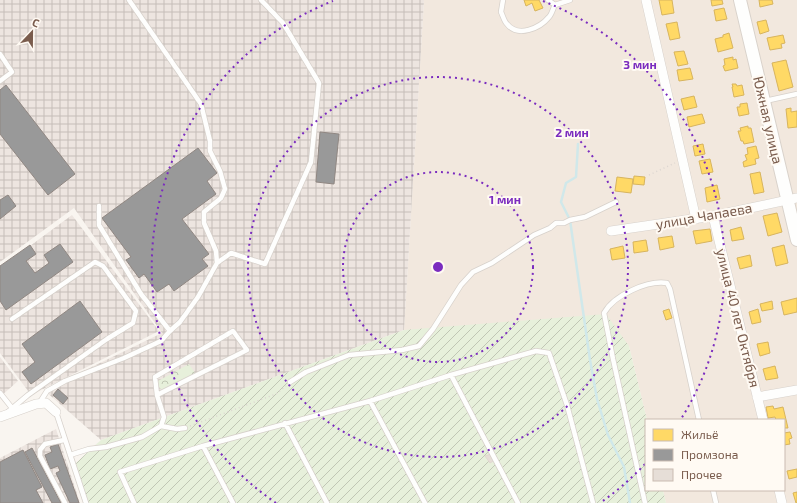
<svg xmlns="http://www.w3.org/2000/svg" width="797" height="503" font-family="'Exo 2',sans-serif">
	<defs>
		<pattern id="industrial-grid" width="8" height="8" patternUnits="userSpaceOnUse"><rect width="8" height="8" fill="#ede5e0"/><path d="M0 4h8M4 0v8" fill="none" stroke="#c5bdb8"/></pattern>
		<pattern id="forest-crowns" width="20" height="18" patternUnits="userSpaceOnUse"><rect width="20" height="18" fill="#e7f0db"/><path d="M2 6a3 3 0 1 1 6 0M12 15a3 3 0 1 1 6 0" fill="none" stroke="#c0c6b4"/></pattern>
		<pattern id="garden-furrows" width="10" height="10" patternUnits="userSpaceOnUse"><rect width="10" height="10" fill="#e7f0db"/><path d="M-1 1l2-2M0 10L10 0M9 11l2-2" fill="none" stroke="#c0c6b4"/></pattern>
	</defs>
	<rect width="100%" height="100%" fill="#f9f5f0"/>
	<path fill="#f2e8de" d="M424,0H797V503H666L663,490H784V420H647L629,346L404,330Z"/>
	<path fill="url(#industrial-grid)" d="M0,0H424L404,330L101,440L44,390L162,333L74,208L0,262Z
		M72,215L159,331L31,395L0,353V268Z
		M0,357L18,381L0,397Z
		M56,429L80,503H0V458Z"/>
	<path fill="url(#forest-crowns)" d="M189,364L195,373L165,389H161L158,386V381Z"/>
	<path fill="url(#garden-furrows)" d="M606,314L629,346L647,420L646,490H663L666,503H87L76,463L101,440L404,330Z"/>
	<path fill="#ffd966" stroke="#d7b45e" d="M524,0H539L543,8L535,11L532,3L526,6Z
		M659,0H672L674,13L662,15Z
		M711,0H722L723,4L712,6Z
		M759,0H772L773,4L760,7Z
		M724,8L727,19L716,21L714,10Z
		M766,20L769,31L760,34L757,22Z
		M677,22L680,38L670,40L666,24Z
		M729,33L733,48L718,52L715,39L723,37V35Z
		M783,35L785,43L781,44L782,48L770,50L767,38Z
		M684,51L688,64L678,66L674,52Z
		M733,57V60L736,59L738,68L725,71L723,66L725,65L724,59Z
		M786,60L793,87L779,91L772,63Z
		M690,68L693,79L679,81L677,70Z
		M732,84H736L737,86L742,85L744,95L734,97L732,87H733Z
		M694,96L697,107L684,110L681,99Z
		M747,103L749,114L739,116L737,107H740V104Z
		M791,108V112L797,111V127L788,128L786,109Z
		M702,114L705,123L689,127L687,117Z
		M748,126V128H751L754,142L744,144L743,141H741L738,131H741L740,128Z
		M703,144L705,154L695,156L693,146Z
		M756,146L759,158L755,159L756,164L744,167L743,162L747,160L745,155L748,154L747,148Z
		M710,159L713,172L702,174L699,161Z
		M760,172L764,192L754,194L750,174Z
		M634,176L645,177L644,185L633,184Z
		M617,177L633,179L631,193L615,191Z
		M717,185L720,199L707,202L705,188Z
		M777,213L782,232L768,236L763,216Z
		M741,227L744,239L732,241L730,230Z
		M710,229L712,241L696,244L693,231Z
		M672,236L674,247L660,250L658,238Z
		M646,240L648,251L634,253L633,242Z
		M784,245L788,263L776,266L772,248Z
		M623,246L625,258L612,260L610,249Z
		M750,255L752,266L740,269L737,258Z
		M797,298V312L784,315L781,302Z
		M772,301L773,309L762,311L760,304Z
		M669,309L672,318L666,320L663,311Z
		M758,309L761,322L752,324L749,312Z
		M768,342L770,353L760,356L757,344Z
		M775,366L778,378L766,380L763,369Z
		M773,406L774,409L783,407L788,428H784V420H776L775,417L768,418L766,407Z
		M790,432L792,438L789,439L790,444L784,445V433Z
		M797,469V477L789,479L787,471Z
		M797,492V503H796L793,493Z"/>
	<path fill="#999" stroke="#908782" d="M6,85L75,174L48,195L0,134V90Z
		M320,132L339,134L334,184L316,182Z
		M198,148L217,173L207,181L216,194L182,219L209,254L202,259L208,266L174,291L169,284L157,292L144,274L139,278L126,260L131,257L102,218Z
		M8,195L16,206L0,219V200Z
		M60,244L73,262L6,310L0,301V266L30,245L36,254L26,261L35,273L49,263L44,255Z
		M80,301L102,332L31,384L22,372L35,362L22,344Z
		M58,389L68,398L63,404L53,395Z
		M58,444L79,503H70L56,473L60,471L58,466L50,469L45,455L52,452L50,447Z
		M32,448L61,503H52L25,452Z
		M23,450L42,487L36,490L43,503H0V462Z"/>
	<g fill="none" stroke-linecap="round" stroke-linejoin="round">
		<path stroke="#d0e8ea" stroke-width="2.5" d="M578,144L576,177L566,183L561,202L570,220L590,360L597,399L608,435L624,467L630,503"/>
	</g>
	<path fill="#e6ded7" stroke="#e2d8d2" d="M491,454L495,460L490,463L485,456Z"/>
	<g fill="none" stroke-linecap="round" stroke-linejoin="round">
		<g stroke="#d7d1cb" stroke-width="6">
			<path id="lane" d="M129,0L201,104L210,141V151L220,171L225,189L221,198L204,212V223L216,251L217,263L198,297L180,322L170,331
				M503,0L501,12C503,16 504,21 507,24C518,38 540,28 549,17C552,14 553,8 555,5L570,0
				M548,0L555,5
				M0,54L12,72L0,81
				M765,101L797,94
				M217,263L231,253L265,264L311,162L319,83L283,23L261,0
				M451,375L518,503
				M290,382L306,372L349,355L402,350L419,346L433,329L461,285L473,272L492,263L534,235L550,228L556,223H564L570,220L585,217L616,202
				M0,393L12,408
				M157,395L247,350L233,331L155,377L157,395L164,417L161,426
				M370,401L425,503
				M40,402L47,391L65,381L124,358L161,341L170,331L141,294L99,225V206
				M9,411L28,395L107,339L133,323L136,311L103,266L95,262L12,319
				M56,412L86,503
				M285,423L327,503
				M64,440L45,444L40,450V456L65,503
				M203,446L233,503
				M70,455L89,449L106,447L142,437L161,426L177,429L185,428
				M713,490L716,503
				M134,503L120,472L203,446L370,401L451,375L536,351L549,353L567,405L593,503
				M645,503L613,359L604,313C614,295 648,280 667,283L670,289L699,420"/>
		</g>
		<g stroke="#d7d1cb" stroke-width="10">
			<path id="street" d="M646,0L696,219
				M713,216L763,420
				M611,231L713,216L797,198
				M757,397L797,390
				M0,417L36,404L46,403L56,412
				M779,490L782,503"/>
		</g>
		<g stroke="#d9d2cb" stroke-width="14">
			<path id="secondary" d="M740,0L797,240"/>
		</g>
		<path stroke="#dcd5d0" stroke-width="1.5" stroke-dasharray="1 3" stroke-linecap="butt" d="M649,175L675,163
			M190,426L276,394L286,386"/>
		<use href="#lane" stroke="#fefefd" stroke-width="4.5"/>
		<use href="#street" stroke="#fefefd" stroke-width="9"/>
		<use href="#secondary" stroke="#fefefd" stroke-width="12"/>
	</g>
	<g fill="none" stroke="#7b2cbf" stroke-width="2" stroke-dasharray="2 4">
		<circle cx="438" cy="267" r="95"/>
		<circle cx="438" cy="267" r="190"/>
		<path d="M645 464A286 286 0 0 1 600 503M276 503A286 286 0 0 1 333 1M543 1A286 286 0 0 1 681 419"/>
	</g>
	<g text-anchor="middle" stroke-width="4" stroke-linejoin="round" paint-order="stroke">
		<g font-size="14" fill="#7a5c4d" stroke="#fffaf3">
			<text transform="translate(768 120) rotate(77)" y="5">Южная улица</text>
			<text transform="translate(704 216) rotate(-10)" y="5">улица Чапаева</text>
			<text transform="translate(738 318) rotate(76)" y="5">улица 40 лет Октября</text>
		</g>
	</g>
	<circle cx="438" cy="267" r="6" fill="#7b2cbf" stroke="#fffaf3" stroke-width="2"/>
	<g font-size="12" text-anchor="middle" font-weight="bold" fill="#7b2cbf" stroke="#fffaf3" stroke-width="4" stroke-linejoin="round" paint-order="stroke">
		<text x="640" y="69">3 мин</text>
		<text x="572" y="137">2 мин</text>
		<text x="505" y="204">1 мин</text>
	</g>
	<rect x="645" y="419" width="140" height="72" fill="#fffaf3" stroke="#cabbb1"/>
	<rect x="653" y="429" width="20" height="12" fill="#ffd966" stroke="#cabbb1"/>
	<text x="681" y="439" font-size="12" fill="#7a5c4d">Жильё</text>
	<rect x="653" y="449" width="20" height="12" fill="#999999" stroke="#cabbb1"/>
	<text x="681" y="459" font-size="12" fill="#7a5c4d">Промзона</text>
	<rect x="653" y="469" width="20" height="12" fill="#e6ded7" stroke="#cabbb1"/>
	<text x="681" y="479" font-size="12" fill="#7a5c4d">Прочее</text>
	<g transform="translate(32 32) rotate(22)" stroke="#fffaf3" stroke-width="3" paint-order="stroke">
	<path d="M0-3L7 15L0 10L-7 15Z" fill="#7a5c4d"/>
	<text y="-6" font-size="11" font-weight="bold" text-anchor="middle" fill="#7a5c4d">С</text>
	</g>
</svg>
